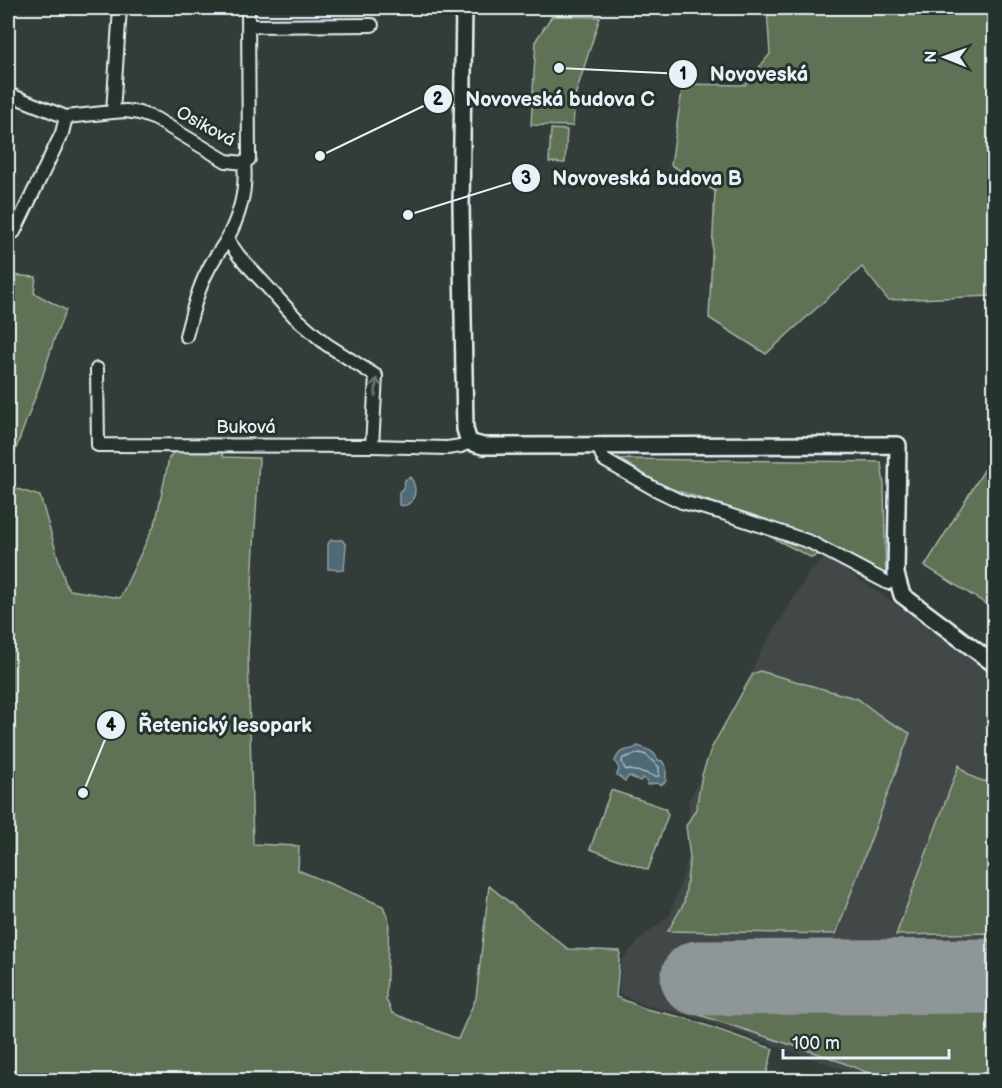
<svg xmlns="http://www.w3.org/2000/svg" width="1002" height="1088" font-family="'Balsamiq Sans',sans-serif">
	<rect width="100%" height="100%" fill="#333c39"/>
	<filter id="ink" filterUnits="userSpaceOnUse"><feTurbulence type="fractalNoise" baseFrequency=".0167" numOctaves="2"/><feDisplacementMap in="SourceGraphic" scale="12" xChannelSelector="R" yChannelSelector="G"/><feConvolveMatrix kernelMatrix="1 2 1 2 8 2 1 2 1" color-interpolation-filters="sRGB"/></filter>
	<g filter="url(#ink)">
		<path fill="#434747" d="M826,557L994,670V1080H873L688,1015L647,1006L619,994L621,961L640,939L670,915L688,860L689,800L760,653L811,570Z"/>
		<path fill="#5f7255" stroke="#a4b2a6" stroke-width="1.5" d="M767,8H994V296L888,300L862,267L766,354L709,318L715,191L671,165L683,84L745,85L770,54Z
			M552,16L600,17L575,96L573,126L531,125L536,40Z
			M551,129L567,130L565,163L549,162Z
			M8,275L36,277L34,293L66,310L55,337L40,384L8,470Z
			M176,449H219L224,457L259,458L248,654L253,844L299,846L298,870L383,906L389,921L386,999L392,1013L458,1039L476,998L489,886L568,949L620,951L616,997L646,1009L685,1018L773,1049L765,1080H8V486L40,496L66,585L70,590L120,598L156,521L169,458Z
			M994,454V609L925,566Z
			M619,459L881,462L884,485L886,590L822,552L812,558L767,535L768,520L663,486Z
			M760,671L858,699L886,720L910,733L836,934L668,931L684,903L690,858L686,826L696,809L702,775L711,749L743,691L753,674Z
			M959,765C968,777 979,782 994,782V933L896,935Z
			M611,790L665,808L668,815L648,870L590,849Z
			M994,1004V1080H886L831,1058L675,1007Z"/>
		<path fill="#4f6974" stroke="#8c9fa9" stroke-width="1.5" d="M410,477C420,488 414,509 399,505V492L403,488L405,480Z
			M331,540H342L346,545L344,570L328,569V544Z
			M638,746C646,749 655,751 658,760L662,761L666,767V781L661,785L656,783L647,785V781L643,778L640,781L629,776L625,781L617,775L619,769L615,761C622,745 627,754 638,746Z"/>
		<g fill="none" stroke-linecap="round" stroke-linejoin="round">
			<path stroke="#abbbc3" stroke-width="1.5" d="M640,753L646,755L659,767V776C652,777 652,774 645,773C639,771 632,771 625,769L622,762L623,758Z"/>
			<path stroke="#8e9698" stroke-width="75" d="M698,978L994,976"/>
			<g stroke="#e8f1f8" stroke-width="16">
				<path id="minor" d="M248,26L372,25
					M8,94L66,117L113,112L126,111L139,113L156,119L226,161L244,163
					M113,112L120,8
					M244,163L249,159L248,8
					M14,232L62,133L66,117
					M227,239L239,256L295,317L326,344L376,376L372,446
					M186,336C192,314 197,291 208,270C213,259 221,250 227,239C240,215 247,191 244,163
					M97,369L98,445L372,446L447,448L461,446L469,442
					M598,446L604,460L653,488L682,502L723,513L810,542L888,583"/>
			</g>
			<g stroke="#e8f1f8" stroke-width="20">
				<path id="tertiary" d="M464,8L461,205L465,429L469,442L483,446L898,445L896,574L902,595L994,664"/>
			</g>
			<use href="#minor" stroke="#26332d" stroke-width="12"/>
			<use href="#tertiary" stroke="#26332d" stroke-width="15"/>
		</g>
		<defs><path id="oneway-shaft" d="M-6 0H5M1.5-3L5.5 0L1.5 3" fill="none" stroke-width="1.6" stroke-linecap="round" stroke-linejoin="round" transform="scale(1.5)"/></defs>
		<use stroke="#6a7674" href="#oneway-shaft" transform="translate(376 387) rotate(-86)"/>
	</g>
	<g text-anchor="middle" stroke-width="6" stroke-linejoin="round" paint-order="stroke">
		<g font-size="18" fill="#e8f1f8" stroke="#26332d">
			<text transform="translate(206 126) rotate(29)" y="6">Osiková</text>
			<text x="246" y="433">Buková</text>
		</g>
	</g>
	<path fill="none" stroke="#e8f1f8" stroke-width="2" d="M559 68L683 74M320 156L438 99M408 215L526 178M83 793L111 725"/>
	<g fill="#e8f1f8" stroke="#26332d" stroke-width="2">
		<circle cx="559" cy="68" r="6"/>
		<circle cx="320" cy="156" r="6"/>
		<circle cx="408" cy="215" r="6"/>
		<circle cx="83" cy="793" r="6"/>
		<circle cx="683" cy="74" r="15"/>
		<circle cx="438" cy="99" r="15"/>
		<circle cx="526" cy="178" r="15"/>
		<circle cx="111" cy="725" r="15"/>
	</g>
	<g font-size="18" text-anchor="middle" font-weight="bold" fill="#111">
		<text x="683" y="80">1</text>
		<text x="438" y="105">2</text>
		<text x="526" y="184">3</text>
		<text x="111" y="731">4</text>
	</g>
	<g font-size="20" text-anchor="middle" font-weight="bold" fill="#e8f1f8" stroke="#26332d" stroke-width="6" stroke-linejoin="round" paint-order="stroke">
		<text x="759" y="81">Novoveská</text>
		<text x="560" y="106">Novoveská budova C</text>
		<text x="647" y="185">Novoveská budova B</text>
		<text x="225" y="732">Řetenický lesopark</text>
	</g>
	<rect width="1002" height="1088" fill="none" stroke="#26332d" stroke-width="30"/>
	<rect x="15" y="15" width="972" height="1058" fill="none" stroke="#e8f1f8" stroke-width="2" filter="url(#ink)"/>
	<g transform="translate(945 57) rotate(271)" stroke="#26332d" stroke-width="4.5" paint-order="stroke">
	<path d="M0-4.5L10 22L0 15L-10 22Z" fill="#e8f1f8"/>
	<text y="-9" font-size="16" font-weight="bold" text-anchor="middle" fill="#e8f1f8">N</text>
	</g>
	<path d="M783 1049v9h166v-9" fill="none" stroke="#e8f1f8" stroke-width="3"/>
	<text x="792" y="1049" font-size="18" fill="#e8f1f8" stroke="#26332d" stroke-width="4.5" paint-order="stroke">100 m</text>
</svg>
